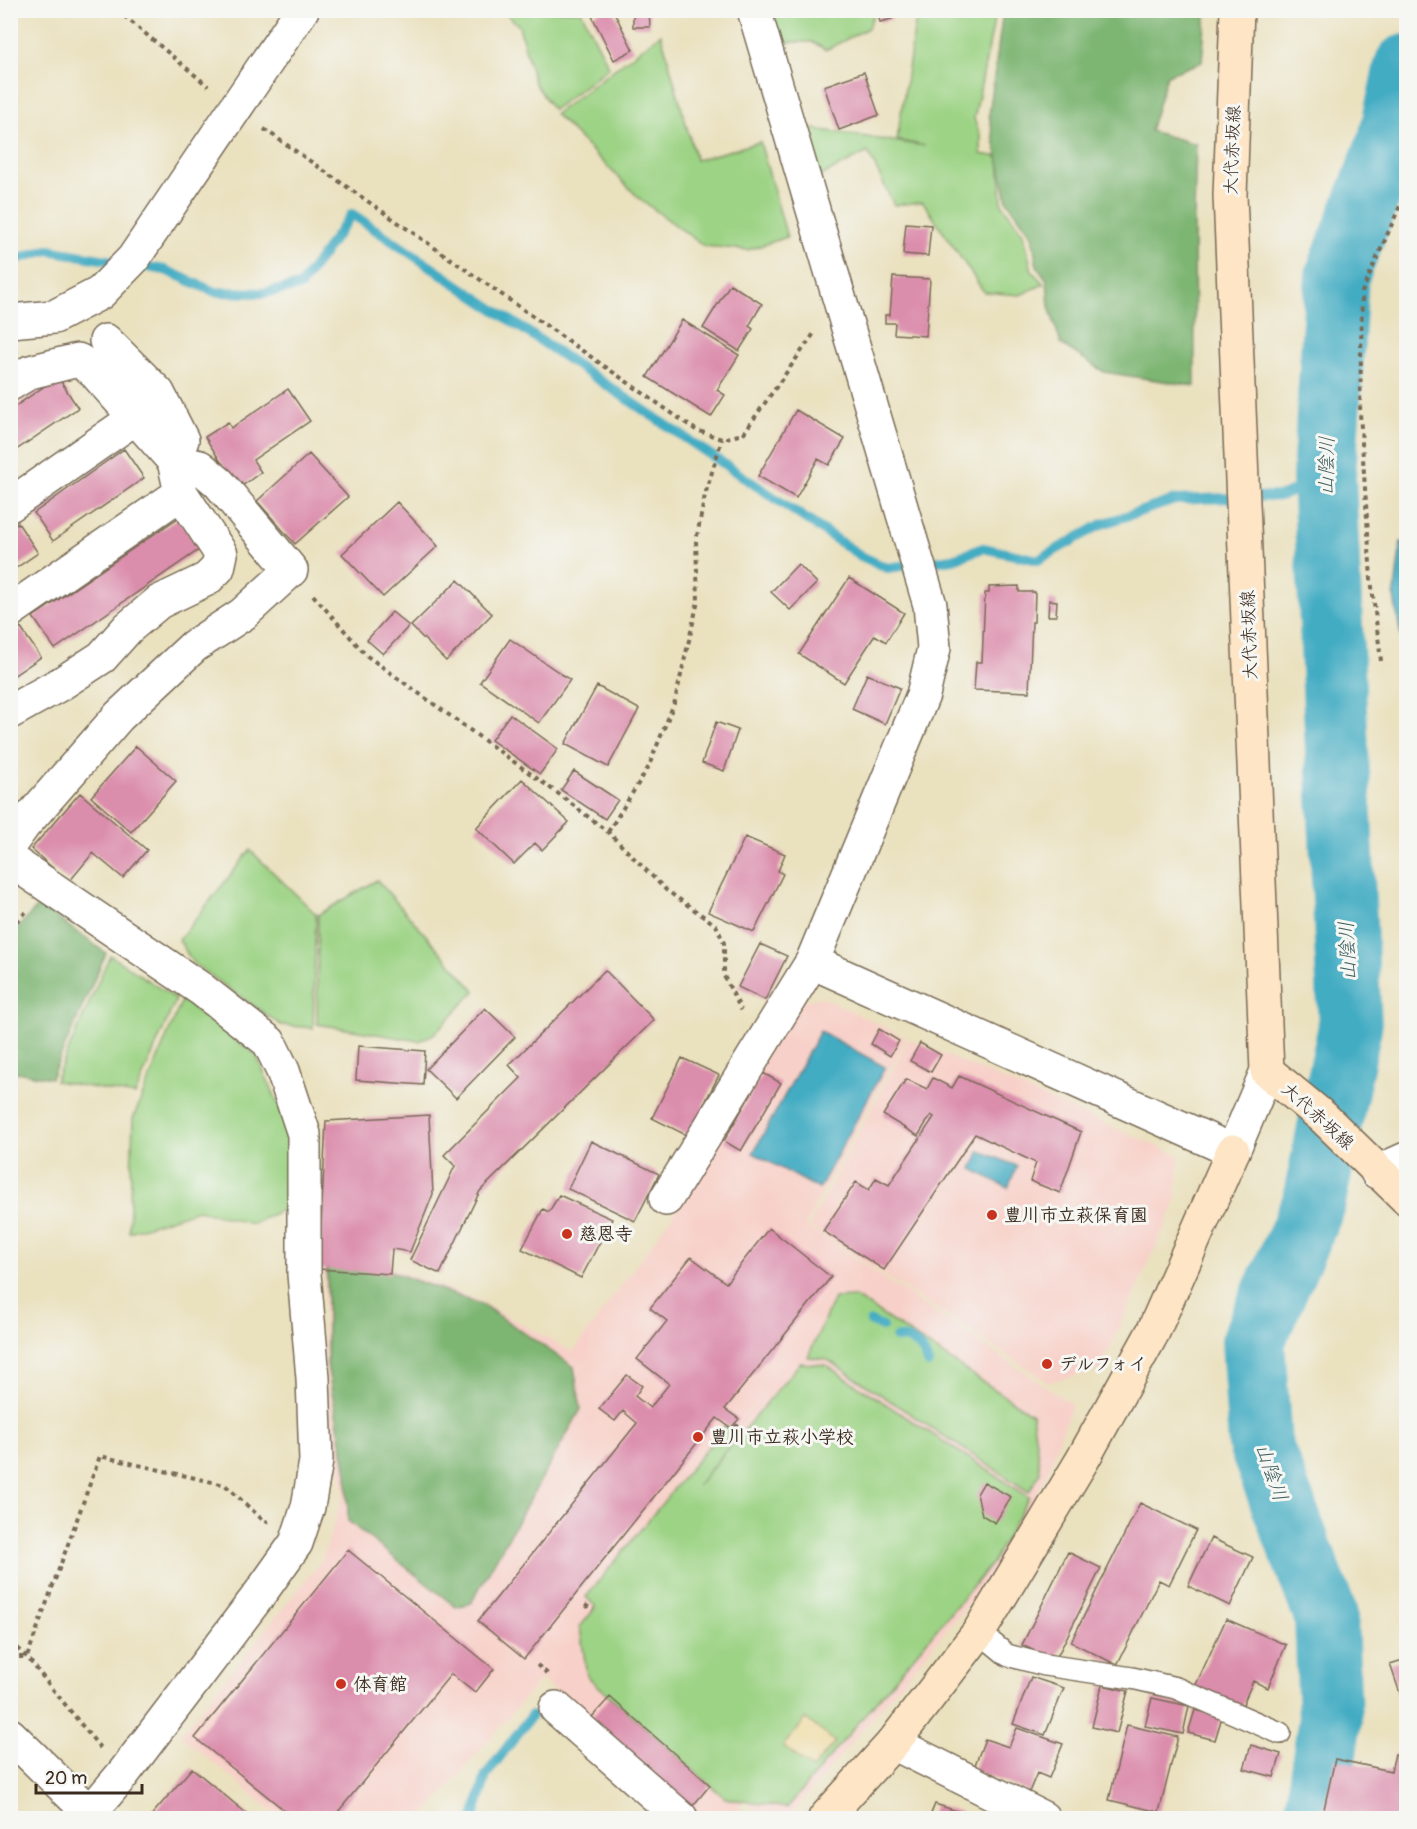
<svg xmlns="http://www.w3.org/2000/svg" width="1417" height="1829" font-family="Pangolin,'Klee One',sans-serif">
	<rect width="100%" height="100%" fill="#f6f6f2"/>
	<filter id="ink" filterUnits="userSpaceOnUse"><feTurbulence type="fractalNoise" baseFrequency=".0167" numOctaves="2"/><feDisplacementMap in="SourceGraphic" scale="12" xChannelSelector="R" yChannelSelector="G"/><feConvolveMatrix kernelMatrix="1 2 1 2 8 2 1 2 1" color-interpolation-filters="sRGB"/></filter>
	<filter id="wash" filterUnits="userSpaceOnUse"><feTurbulence type="fractalNoise" baseFrequency=".008" numOctaves="4" result="noise"/><feDisplacementMap in="SourceGraphic" scale="24" xChannelSelector="R" yChannelSelector="G"/><feGaussianBlur stdDeviation="1.35" result="paint"/><feColorMatrix in="noise" values="0 0 0 0 0 0 0 0 0 0 0 0 0 0 0 0 0 1.4 0 .05"/><feComposite in="paint" operator="in"/></filter>
	<g filter="url(#wash)">
		<rect width="100%" height="100%" fill="#eae1bf"/>
		<path fill="#f7d1c9" d="M822,997L907,1038L805,1225L1072,1404L1048,1471L996,1571L788,1818H765L745,1801L729,1818H701L541,1679L422,1818H281L180,1735L322,1560L344,1492L324,1363V1242L477,1300L573,1352L672,1216L796,1003Z
			M909,1039L1180,1156L1175,1204L1100,1370L1048,1382L809,1226Z"/>
		<path fill="#9cd384" stroke="#6c7e51" stroke-width="1.5" d="M940,10L996,11L974,119L981,137V154L999,157L1002,204L1023,233L1032,271L1044,284L1020,295L984,292L923,202L894,205L868,152L813,180L795,126L925,146L897,140L917,11L931,12Z
			M503,11H581L609,67L553,110L534,82L519,26Z
			M763,11H875L868,28L826,50L812,42H771Z
			M661,34L696,160L760,142L787,237L748,250L704,246L640,199L555,114Z
			M250,850L316,914L313,1028L281,1025L193,963L179,940Z
			M377,880L475,991L434,1034L419,1041L317,1024L318,915Z
			M110,955L176,999L135,1095L55,1081Z
			M182,1000L256,1055L289,1127L286,1208L252,1224L198,1210L129,1232L133,1119Z
			M855,1297L1032,1414L1040,1472L1029,1492L828,1360L808,1357L834,1298Z
			M800,1363L826,1365L1029,1497L992,1563L787,1808L725,1798L587,1676L580,1627L596,1607L586,1597L725,1426L738,1435L697,1486Z"/>
		<path fill="#7db572" stroke="#5c7048" stroke-width="1.5" d="M1003,11H1206L1202,62L1167,75L1150,131L1196,144L1194,216L1195,386L1104,372L1061,344L1049,306L1047,280L1037,266L1032,235L1007,201L989,115Z
			M39,905L106,953L51,1078L11,1071V935Z
			M327,1248L483,1305L574,1367L581,1409L471,1603L456,1607L348,1521L347,1473L327,1365Z"/>
		<path fill="#eeda9e" stroke="#94825e" stroke-width="1.5" d="M806,1719L835,1742L812,1769L783,1746Z"/>
		<path fill="#43acc3" stroke="#3f6b70" stroke-width="1.5" d="M1401,542H1406V728L1404,731L1405,660L1394,597Z
			M820,1031L885,1067L819,1189L753,1153Z
			M980,1151L1017,1166L1008,1188L972,1169Z"/>
		<g fill="none" stroke-linecap="round" stroke-linejoin="round">
			<path stroke="#43acc3" stroke-width="10" d="M10,261L48,250L165,270L215,292L263,293L300,286L352,214L861,556L887,568L953,559L983,548L1038,560L1102,524L1175,500L1282,496L1324,477
				M871,1322L882,1327
				M896,1338C913,1337 924,1348 928,1363
				M474,1818L486,1775L531,1716"/>
			<path stroke="#43acc3" stroke-width="64" d="M1315,1818L1330,1719L1326,1616L1260,1444L1253,1341L1313,1206L1350,1027L1324,477L1337,276L1390,140L1406,66"/>
		</g>
		<g id="blocks">
			<path fill="#db8dac" d="M602,10H613L633,50L614,60L592,16Z
				M633,10H649L650,27H633Z
				M890,10L892,19L880,22L877,12Z
				M864,72L879,115L839,130L824,86Z
				M906,223L931,225L928,256L903,254Z
				M893,277L930,279L926,336L894,334L895,323H885V315H890Z
				M730,284L762,304L749,326L753,329L739,351L703,328Z
				M682,320L739,355L717,390L725,395L711,417L647,377Z
				M58,377L78,408L10,454V410Z
				M288,389L310,421L253,460L261,472L238,489L205,437L228,422L231,428Z
				M796,410L845,439L829,465L818,459L796,498L758,476Z
				M124,449L144,478L53,541L34,513Z
				M309,454L348,497L295,544L257,501Z
				M397,502L438,546L383,597L342,554Z
				M178,518L200,549L55,649L33,617Z
				M18,523L38,553L10,572V528Z
				M798,564L817,583L790,610L771,592Z
				M849,578L904,613L886,642L875,635L844,683L799,654Z
				M458,580L492,614L446,661L411,626Z
				M1019,586V592H1035L1034,622H1032L1029,692L974,690L976,662H982L985,593H989V587Z
				M1049,600L1057,601L1056,616H1048Z
				M392,612L409,626L383,654L367,640Z
				M20,627L41,657L10,678V634Z
				M510,639L570,680L539,723L480,682Z
				M867,674L900,688L885,724L852,709Z
				M597,686L639,709L608,767L565,744Z
				M510,714L558,749L540,774L491,740Z
				M716,722L738,730L724,771L702,763Z
				M136,746L176,781L131,832L91,797Z
				M574,771L618,800L605,819L561,790Z
				M522,779L569,822L542,850L535,843L514,864L476,828Z
				M80,793L147,850L123,878L93,853L69,882L31,849Z
				M745,837L785,854L778,871L783,874L754,932L708,912Z
				M760,944L787,956L765,1000L738,987Z
				M605,970L654,1020L480,1191L440,1274L410,1260L455,1166L444,1155L521,1078L509,1065Z
				M485,1008L515,1037L456,1098L426,1069Z
				M879,1029L899,1041L890,1056L871,1044Z
				M920,1043L941,1055L931,1072L910,1061Z
				M358,1046L425,1051L423,1085L356,1080Z
				M682,1058L719,1075L703,1106L708,1107L692,1138L652,1118Z
				M763,1073L781,1083L741,1151L724,1141Z
				M959,1076L1081,1132L1060,1193L1030,1181L1036,1163L975,1134L884,1270L823,1231L856,1182L869,1190L876,1178L889,1185L934,1117L931,1115L918,1136L883,1115L906,1079L927,1089L933,1078L952,1088Z
				M429,1115L433,1194L410,1252L392,1249L390,1274L319,1269L326,1121Z
				M591,1141L659,1174L635,1221L568,1189Z
				M559,1195L612,1219L581,1278L522,1249L543,1209L549,1212Z
				M769,1228L831,1277L725,1409L739,1419L731,1428L717,1418L524,1659L478,1621L637,1423L623,1411L615,1421L599,1409L627,1375L642,1386L635,1396L650,1408L669,1384L637,1359L667,1321L650,1308L691,1257L726,1283Z
				M984,1482L1011,1497L995,1523L982,1515L977,1494Z
				M1140,1503L1196,1530L1169,1585L1159,1580L1117,1665L1071,1642Z
				M1211,1538L1253,1557L1230,1606L1188,1586Z
				M348,1550L494,1669L475,1693L451,1674L333,1818H294L195,1738Z
				M1068,1552L1101,1568L1055,1661L1022,1645Z
				M1226,1619L1286,1645L1268,1688L1253,1681L1240,1711L1193,1691Z
				M1406,1659V1711L1390,1664Z
				M1031,1677L1064,1688L1045,1735L1013,1724Z
				M1102,1685L1128,1691L1117,1733L1092,1727Z
				M610,1697L710,1785L692,1807L591,1718Z
				M1152,1698L1189,1706L1183,1734L1145,1726Z
				M1195,1710L1222,1717L1215,1740L1188,1733Z
				M1127,1725L1178,1737L1159,1812L1109,1800Z
				M1017,1728L1063,1744L1049,1778L1037,1773L1029,1792L973,1770L985,1739L1009,1747Z
				M1251,1745L1281,1754L1274,1777L1244,1769Z
				M1395,1754L1406,1757V1818H1322L1335,1759L1391,1771Z
				M192,1768L252,1818H149Z
				M935,1804L978,1818H925L927,1815L930,1816Z"/>
		</g>
	</g>
	<g filter="url(#ink)">
		<use href="#blocks" fill-opacity="0" stroke="#786a56" stroke-width="1.5"/>
		<g fill="none" stroke-linecap="round" stroke-linejoin="round">
			<g stroke="#786a56" stroke-width="24">
				<path id="lane" d="M979,1632L1007,1655L1045,1665L1132,1678L1176,1688L1280,1733"/>
			</g>
			<g stroke="#786a56" stroke-width="36">
				<path id="street" d="M754,10L930,605L934,648L923,695L812,962L1233,1151L1267,1071
					M10,321L54,317L100,293L133,259L302,10
					M10,384L30,372L78,360L92,369L174,461L181,493L221,554L218,568L207,579L159,602L128,628L102,657L62,683L10,712
					M10,505L135,418
					M10,611L181,493
					M10,844L23,826L119,716L194,646L243,614L291,570L219,483L200,467L174,461L182,440L158,393L106,341
					M10,860L201,989L269,1042L283,1071L304,1134V1274L313,1378L316,1461L308,1507L296,1543L259,1595L123,1774L90,1813
					M1377,1172L1406,1159
					M666,1199L812,962
					M556,1708L681,1818
					M10,1735L95,1818
					M893,1743L1043,1818"/>
			</g>
			<g stroke="#786a56" stroke-width="36">
				<path id="secondary" d="M1237,10L1230,195L1267,1071L1324,1118L1406,1198
					M825,1818L893,1743L979,1632L1083,1459L1153,1332L1233,1151"/>
			</g>
			<path stroke="#786a56" stroke-width="4" stroke-dasharray="4.5 4.5" stroke-linecap="butt" d="M117,10L208,86
				M264,129L696,430L722,439L743,434L815,332
				M313,595L367,656L560,795L608,832L666,890L716,925L724,943V976L741,1010
				M1381,661L1371,579L1360,413L1362,292L1406,192
				M608,832L648,768L675,701L698,601L696,541L705,495L722,439
				M10,928L27,911
				M735,1425L743,1429
				M585,1605L593,1610
				M10,1642L27,1657L101,1749
				M10,1657H27L100,1456L225,1485L265,1522L268,1521
				M537,1665L548,1674"/>
			<use href="#lane" stroke="#fff" stroke-width="21"/>
			<use href="#street" stroke="#fff" stroke-width="33"/>
			<use href="#secondary" stroke="#fde5c5" stroke-width="33"/>
		</g>
	</g>
	<g fill="#c8321e" stroke="#f6f6f2" stroke-width="2">
		<circle cx="992" cy="1215" r="6"/>
		<circle cx="567" cy="1234" r="6"/>
		<circle cx="1047" cy="1364" r="6"/>
		<circle cx="698" cy="1437" r="6"/>
		<circle cx="341" cy="1684" r="6"/>
	</g>
	<g text-anchor="middle" stroke-width="6" stroke-linejoin="round" paint-order="stroke">
		<g font-size="18" fill="#3b2a1e" stroke="#f6f6f2">
			<text transform="translate(1232 150) rotate(-88)" y="6">大代赤坂線</text>
			<text transform="translate(1249 635) rotate(-92)" y="6">大代赤坂線</text>
			<text transform="translate(1318 1116) rotate(42)" y="6">大代赤坂線</text>
		</g>
		<g font-size="18" font-weight="bold" fill="#3b2a1e" stroke="#f6f6f2" text-anchor="start">
			<text x="1004" y="1221">豊川市立萩保育園</text>
			<text x="579" y="1240">慈恩寺</text>
			<text x="1059" y="1370">デルフォイ</text>
			<text x="710" y="1443">豊川市立萩小学校</text>
			<text x="353" y="1690">体育館</text>
		</g>
		<g font-size="20" font-style="italic" fill="#3e5e60" stroke="#f6f6f2">
			<text transform="translate(1326 466) rotate(-89)" y="7">山陰川</text>
			<text transform="translate(1347 951) rotate(-93)" y="7">山陰川</text>
			<text transform="translate(1272 1472) rotate(71)" y="7">山陰川</text>
		</g>
	</g>
	<rect width="1417" height="1829" fill="none" stroke="#f6f6f2" stroke-width="36"/>
	<path d="M36 1784v9h106v-9" fill="none" stroke="#3b2a1e" stroke-width="3"/>
	<text x="45" y="1784" font-size="18" fill="#3b2a1e" stroke="#f6f6f2" stroke-width="4.5" paint-order="stroke">20 m</text>
</svg>
